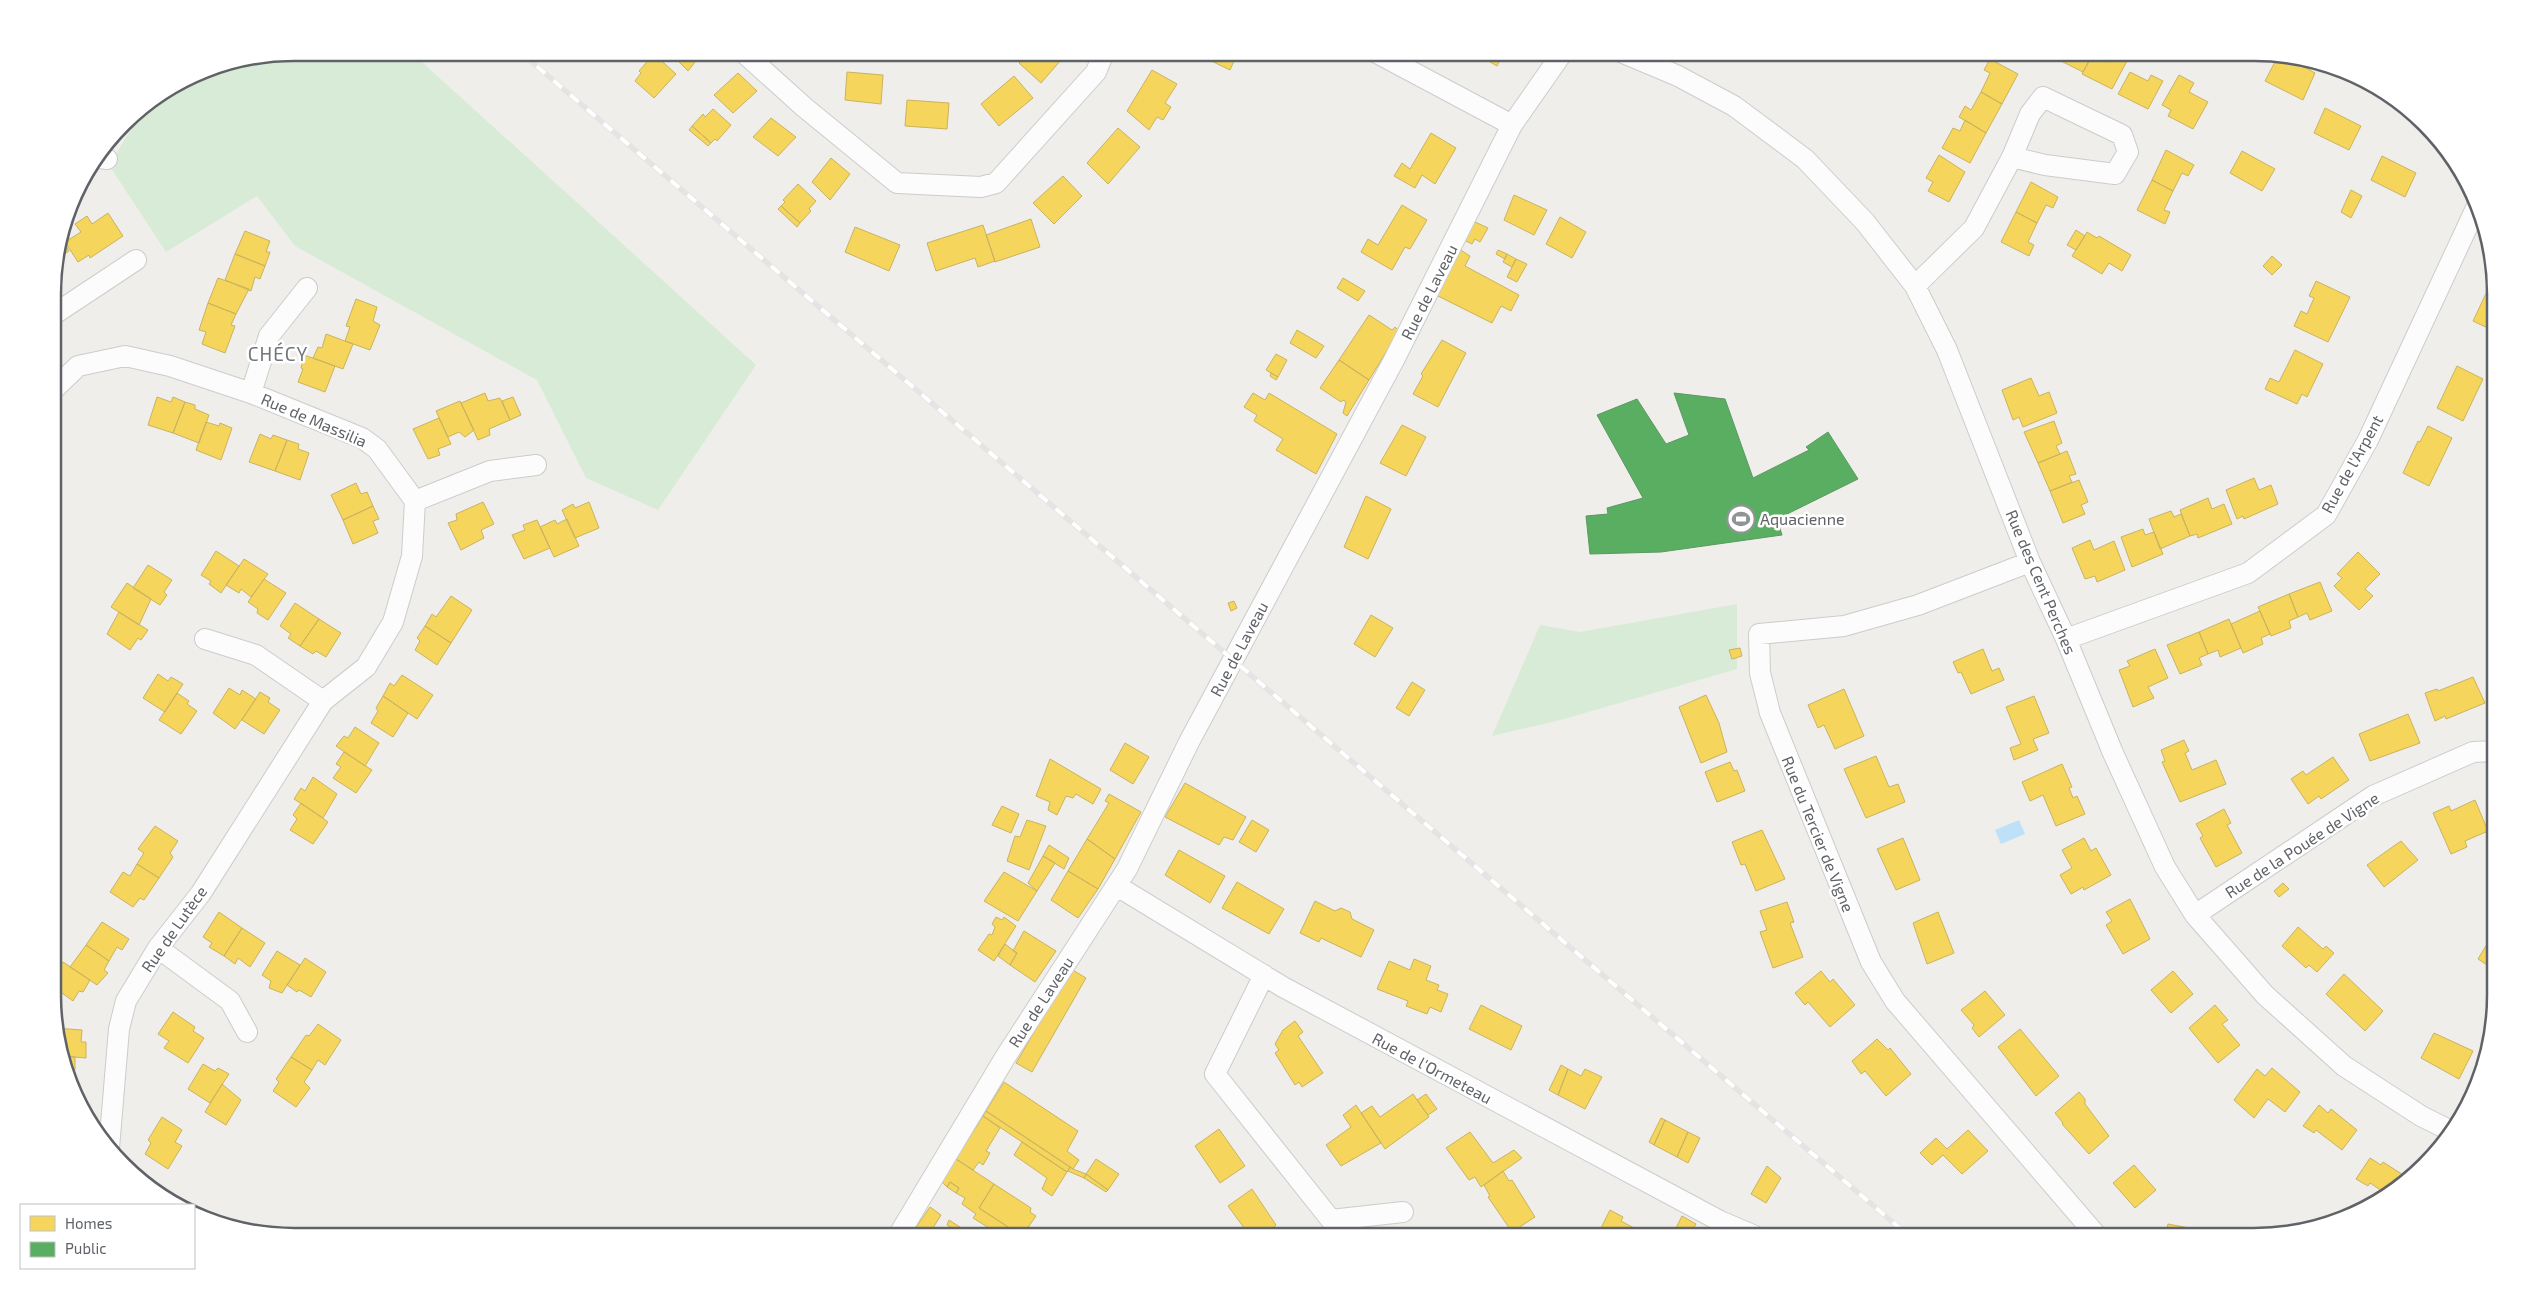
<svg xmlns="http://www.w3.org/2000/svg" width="2548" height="1289" font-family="'Exo 2',sans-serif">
	<rect width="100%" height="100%" fill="#efeeea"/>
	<path fill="#d8ebd6" d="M295,53H412L756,365L658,510L586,478L537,380L295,246L257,196L166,252L109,165L135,123L137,112L202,71Z
		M1737,604V669L1564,719L1492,736L1540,625L1580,632Z"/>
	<path fill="#bfe0f9" d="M2019,820L2025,834L2001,844L1995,830Z"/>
	<path fill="#f6d55c" stroke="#c9b360" d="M669,52H703L688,71Z
		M1029,52H1068L1041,83L1019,63Z
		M1238,52L1230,70L1201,56L1200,58L1187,53Z
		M1473,52H1504L1497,66Z
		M1999,52H2016L2012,59Z
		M2056,52H2094L2083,72L2053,57Z
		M2094,52L2112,62L2115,56L2127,61L2112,89L2082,74Z
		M654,54L676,74L654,98L635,81L641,73L639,71Z
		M2277,58L2295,62L2315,73L2303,100L2265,81Z
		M1990,59L2018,74L2002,104L1981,92L1990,73L1984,70Z
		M1152,70L1177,84L1165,103L1171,107L1163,120L1157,117L1149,130L1127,111Z
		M847,72L883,75L881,104L845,100Z
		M2130,72L2148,81L2151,75L2163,81L2148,109L2118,94Z
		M738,73L757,91L733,113L714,95Z
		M2179,75L2194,83L2189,92L2208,102L2193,129L2168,116L2171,110L2162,105Z
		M1014,76L1033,98L999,126L981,104Z
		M1981,92L2002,104L1986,133L1959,117L1965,106L1971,110Z
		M907,100L949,103L947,129L905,126Z
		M2325,108L2361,126L2349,150L2314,133Z
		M713,109L731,125L717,141L715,139L711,143L692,126L703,114L705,117Z
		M771,118L796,137L778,156L753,137Z
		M1965,120L1986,133L1970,163L1942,148L1953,128L1960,131Z
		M692,126L711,143L708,146L689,130Z
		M1118,128L1140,147L1108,184L1087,163Z
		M1431,133L1456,148L1435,184L1422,175L1415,188L1394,176L1402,163L1410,169Z
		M2166,150L2194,165L2188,176L2182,173L2173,191L2152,180Z
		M2242,151L2275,169L2262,191L2230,173Z
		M1939,155L1965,172L1949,202L1928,191L1933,182L1926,178Z
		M2382,156L2416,173L2405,197L2371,180Z
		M831,158L850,174L830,200L812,182Z
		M1063,176L1082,196L1054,224L1033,203Z
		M2152,180L2173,191L2164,210L2170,212L2165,224L2137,210Z
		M2031,182L2058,197L2053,208L2046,205L2037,223L2016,212Z
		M798,184L816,201L809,209L811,211L800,223L781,206L785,202L783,200Z
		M2351,190L2362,196L2351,218L2341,212Z
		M1514,195L1547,210L1534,235L1504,220Z
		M1402,205L1427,220L1410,249L1405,247L1392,270L1361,252L1368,239L1378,245Z
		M781,206L800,223L797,227L778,209Z
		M2016,212L2037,223L2028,242L2034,245L2029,256L2001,242Z
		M108,213L123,236L90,258L89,255L78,262L65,242L81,232L75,224L87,216L92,224Z
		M1560,217L1586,232L1572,258L1546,244Z
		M1031,219L1040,247L995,262L986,235Z
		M1473,221L1488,228L1480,242L1475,239L1472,244L1464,240Z
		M983,225L995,261L978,267L975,258L936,271L927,243Z
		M855,227L900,245L889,271L845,252Z
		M2076,230L2085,236L2076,250L2067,245Z
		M245,231L270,241L266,252H270L265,266L235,254Z
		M2087,232L2097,238L2099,236L2131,255L2122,271L2109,263L2102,274L2072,256Z
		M63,241L69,251L58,258Z
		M1459,249L1470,256L1465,266L1519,295L1511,311L1501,306L1492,323L1436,295Z
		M1498,250L1507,254L1505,259L1496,254Z
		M235,254L265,266L260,279L255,277L251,291L225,280Z
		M1507,254L1516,259L1512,267L1503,262Z
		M2272,256L2282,265L2272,275L2263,266Z
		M1516,259L1527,264L1517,282L1507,277Z
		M218,278L249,289L236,314L208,303Z
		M1343,278L1365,291L1358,301L1337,288Z
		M2316,281L2350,297L2328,342L2294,326L2301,311L2307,314L2314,298L2309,296Z
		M2491,283L2494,284V331L2473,321Z
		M356,299L377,307L373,321L380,325L370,350L345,341L350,327L346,326Z
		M208,303L236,314L231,325L235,326L225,353L202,344L206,332L199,330Z
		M1369,315L1392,330L1395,327L1399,331L1369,380L1339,360Z
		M1297,330L1324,346L1316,358L1290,343Z
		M326,334L353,344L343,369L313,358L318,347L322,348Z
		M1442,340L1466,353L1438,407L1413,394L1423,376L1421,374Z
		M2295,350L2323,364L2307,397L2302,394L2297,404L2265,389L2270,378L2279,382Z
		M1276,354L1287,360L1278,377L1266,370Z
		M304,355L335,366L325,392L298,382L303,369L301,368Z
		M1339,360L1369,380L1347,416L1343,413L1346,402L1343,400L1341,402L1320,388Z
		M2457,366L2483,379L2463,421L2437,408Z
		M1271,373L1278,377L1276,380L1270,376Z
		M2031,378L2039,396L2049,392L2057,413L2023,427L2019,417L2013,420L2002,390Z
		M485,393L488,401L500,398L510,420L489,429L490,435L478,440L461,403Z
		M1253,393L1265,400L1269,393L1337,434L1316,474L1276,450L1283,439L1254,421L1257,415L1244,407Z
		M157,397L171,402L173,397L185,402L173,433L148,425Z
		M513,397L521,415L510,420L502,401Z
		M460,401L474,430L465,437L459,432L448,437L436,411Z
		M185,402L195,405V409L209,415L199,443L173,433Z
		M439,418L451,444L438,449L440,455L428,459L413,429Z
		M2054,421L2062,443L2056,446L2060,454L2038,463L2024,432Z
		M206,422L219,426L220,423L232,428L221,460L196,450Z
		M1402,425L1426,437L1406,476L1380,463Z
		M2428,426L2452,438L2429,486L2403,473L2418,441L2420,442Z
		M260,434L271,439L273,435L287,440L275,471L249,462Z
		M287,440L299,444L298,449L309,453L300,480L275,471Z
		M2067,451L2076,474L2069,476L2072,482L2050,491L2038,463Z
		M2254,478L2259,490L2271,485L2278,504L2244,519L2243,516L2237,519L2226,490Z
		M2079,480L2088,502L2081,505L2085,514L2063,523L2050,491Z
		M356,483L361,494L367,492L373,506L343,520L331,495Z
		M53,490L61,495L54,508Z
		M1366,496L1391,509L1368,559L1344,547Z
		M2208,498L2212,509L2224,504L2232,524L2198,538L2197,534L2190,536L2180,510Z
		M483,502L494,524L481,530L484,538L461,550L448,523L457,520L456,514Z
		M589,502L599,528L575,538L562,510L573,504L575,508Z
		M373,506L379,519L373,521L378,533L353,544L343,520Z
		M2171,511L2174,517L2181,514L2190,536L2160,549L2149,519Z
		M567,519L579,546L554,557L540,527L555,520L557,524Z
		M537,520L550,548L524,559L512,535L525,530L523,525Z
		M2143,529L2145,535L2154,532L2163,554L2132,567L2121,537Z
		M2090,540L2094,550L2114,541L2125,570L2097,582L2095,576L2085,579L2072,548Z
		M216,551L239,566L221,593L209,584L211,581L201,575Z
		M2358,552L2380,574L2365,589L2373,596L2359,610L2334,586L2342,578L2337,574Z
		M244,559L268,574L251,597L241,589L239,593L226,585Z
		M148,565L172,580L164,592L167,595L160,605L133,588Z
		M264,579L286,593L268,620L257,613L258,609L248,602Z
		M2320,582L2332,611L2310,620L2307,613L2298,617L2289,594Z
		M127,583L151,599L139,625L111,607Z
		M2289,594L2298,617L2289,621L2291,628L2271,636L2258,607Z
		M451,596L472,610L451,643L425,626L432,614L436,617Z
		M1234,601L1237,608L1231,611L1228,603Z
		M295,603L319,619L300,646L288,638L291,634L280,626Z
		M2260,611L2270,634L2261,638L2263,644L2243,653L2231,624Z
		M119,612L148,630L141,640L138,638L130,650L107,634Z
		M1371,615L1393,628L1375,657L1354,644Z
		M319,619L341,633L326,657L316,651L313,654L300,646Z
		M2229,619L2241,648L2220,657L2218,650L2208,654L2199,632Z
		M425,626L451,643L437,665L415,650L420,641L417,638Z
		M2199,632L2208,654L2199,658L2202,665L2180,674L2167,645Z
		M1740,648L1742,656L1732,659L1729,650Z
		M1983,649L1992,671L1999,668L2004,680L1971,694L1961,672L1958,673L1953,662Z
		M2155,649L2168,678L2148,687L2154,698L2133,707L2119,670L2130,666L2127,661Z
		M158,674L168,681L171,677L183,684L165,712L143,698Z
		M402,675L433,695L417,719L383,696L390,683L394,686Z
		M2473,677L2485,703L2446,719L2445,716L2435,721L2425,693L2437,689L2438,691Z
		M1412,682L1425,690L1409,716L1396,708Z
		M229,688L240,695L242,690L256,699L235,729L213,713Z
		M1844,689L1864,736L1835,749L1824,725L1818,728L1808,705Z
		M260,692L270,698L268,702L280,710L264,734L242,720Z
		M177,693L189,701L187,704L197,711L181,734L159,720Z
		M1706,695L1719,723L1727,752L1701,763L1679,707Z
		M383,696L408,713L393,737L371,723L378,711L376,708Z
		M2034,696L2049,733L2033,739L2038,750L2014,760L2010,748L2021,744L2006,707Z
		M2408,714L2420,743L2370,761L2359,734Z
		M355,727L379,743L365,766L336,746L344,736L348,738Z
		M2184,740L2189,751L2185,753L2192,770L2216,760L2226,784L2180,802L2162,762L2165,761L2161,750Z
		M1125,743L1149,757L1133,784L1110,770Z
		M344,752L372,770L356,793L333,778L341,767L336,764Z
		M1876,756L1889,787L1898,784L1905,802L1866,818L1844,769Z
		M2333,757L2349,780L2321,799L2319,796L2308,804L2291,779L2303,771L2306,775Z
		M1050,759L1101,789L1093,804L1076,794L1073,798L1066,796L1057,815L1048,810L1050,802L1036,796Z
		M1730,762L1734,771L1737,770L1745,791L1717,802L1705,772Z
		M2062,764L2072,787L2069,788L2073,798L2077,796L2085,814L2056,826L2043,795L2030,801L2022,782Z
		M313,777L337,794L323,818L294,799L301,788L305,791Z
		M1185,783L1246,817L1233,840L1224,837L1219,845L1165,817Z
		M1109,794L1141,812L1115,859L1087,839L1109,803L1105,801Z
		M2475,800L2488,831L2465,841L2467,847L2451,854L2433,813L2449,806L2451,811Z
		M301,803L328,822L313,844L290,830L297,819L293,815Z
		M1002,806L1019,814L1011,833L992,825Z
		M2224,809L2231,823L2227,825L2242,853L2216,867L2200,838L2203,836L2196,824Z
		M1027,820L1046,826L1029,870L1007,861L1015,836L1020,837Z
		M1252,820L1269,830L1256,852L1239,842Z
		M155,826L178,841L170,853L173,857L159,878L137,864L144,853L138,849Z
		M1762,830L1785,879L1756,891L1745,864L1741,865L1732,842Z
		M1903,838L1920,880L1896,890L1877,849Z
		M2084,838L2091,851L2096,848L2111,875L2084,890L2083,887L2071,894L2060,875L2072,868L2062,850Z
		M1087,839L1115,859L1098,889L1068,871Z
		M2401,841L2418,860L2384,887L2367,865Z
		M1049,845L1069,858L1064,869L1043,856Z
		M1179,850L1225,876L1210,903L1165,875Z
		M1043,856L1055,863L1037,891L1028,883Z
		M137,864L159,878L144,900L140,898L133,907L110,892L123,872L130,876Z
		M1068,871L1098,889L1078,918L1051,900Z
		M1004,872L1037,891L1018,921L984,901Z
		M1237,882L1284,909L1269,934L1222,908Z
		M2283,883L2289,889L2279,897L2274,891Z
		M2130,899L2150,939L2123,954L2106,925L2112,921L2106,912Z
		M1315,901L1335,911L1341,908L1350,912L1352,919L1374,930L1361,957L1321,938L1319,942L1300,933Z
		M1787,902L1794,922L1790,923L1803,957L1773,968L1760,932L1767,930L1760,911Z
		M219,912L242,928L224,956L209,947L212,943L203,937Z
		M1938,912L1954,953L1927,964L1913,923Z
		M996,917L1002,920L1004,917L1016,926L994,961L978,950L989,934L992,935L995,927L992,924Z
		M102,922L129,939L122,950L117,947L109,961L86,945Z
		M2495,923V970L2478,959L2495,931L2492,929Z
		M2298,927L2323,949L2326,946L2334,953L2317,972L2309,965L2306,968L2282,946Z
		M242,928L265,943L250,967L238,958L235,964L224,956Z
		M1024,931L1056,951L1035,982L1010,965L1017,953L1013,951Z
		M1005,944L1017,953L1010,965L998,956Z
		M86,945L109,961L104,970L108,973L97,985L70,967Z
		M277,951L300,965L282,993L269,988L271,981L262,975Z
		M305,958L326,972L311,997L299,990L297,992L287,985Z
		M1414,959L1431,966L1426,980L1439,985L1437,990L1448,994L1441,1012L1430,1007L1427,1014L1406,1006L1408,1001L1377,989L1389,961L1410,970Z
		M63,962L90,980L83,992L79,991L73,1001L55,988V976Z
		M1071,969L1086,978L1032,1072L1016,1063Z
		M1821,971L1830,982L1833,979L1855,1005L1830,1027L1808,1002L1805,1005L1795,993Z
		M2173,971L2193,994L2171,1013L2151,990Z
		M2344,974L2383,1011L2365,1031L2326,994Z
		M1985,991L2005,1015L1979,1037L1972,1028L1974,1025L1961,1010Z
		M1481,1005L1522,1026L1511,1050L1469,1029Z
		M2215,1005L2228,1020L2222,1024L2240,1045L2218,1063L2189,1028Z
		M173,1012L195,1027L193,1031L204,1038L188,1063L164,1048L169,1041L158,1034Z
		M1295,1021L1303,1032L1298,1036L1323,1073L1302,1087L1299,1082L1295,1085L1275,1053L1279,1050L1275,1044L1283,1030Z
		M318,1024L341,1040L325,1065L318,1060L312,1070L291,1057L306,1035L309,1036Z
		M55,1028L82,1030L81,1042H86V1058L63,1056Z
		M2020,1029L2059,1076L2036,1096L1998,1047Z
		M2434,1033L2473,1051L2459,1079L2421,1058Z
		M1877,1039L1888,1050L1890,1048L1911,1074L1886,1096L1865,1071L1861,1074L1852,1061Z
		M63,1056L75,1057V1070H71L69,1082Z
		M291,1057L312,1070L304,1082L310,1088L296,1107L273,1091L279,1082L276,1079Z
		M203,1064L215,1071L218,1068L229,1074L210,1103L188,1089Z
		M1561,1065L1568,1069L1558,1095L1549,1090Z
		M2272,1068L2300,1092L2285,1112L2268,1099L2254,1118L2234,1100L2257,1069L2265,1076Z
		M1568,1069L1581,1076L1585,1069L1602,1077L1585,1109L1558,1095Z
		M1004,1082L1078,1131L1067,1151L1079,1160L1073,1169L986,1111Z
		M222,1084L241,1100L226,1125L205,1112Z
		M2079,1092L2085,1099V1104L2109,1136L2089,1154L2062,1124L2063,1123L2055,1113Z
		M1413,1094L1429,1117L1385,1149L1361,1113L1372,1106L1380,1117Z
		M1426,1094L1437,1109L1428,1115L1417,1100Z
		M1356,1105L1381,1143L1341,1166L1326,1145L1351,1127L1343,1115Z
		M2319,1105L2328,1113L2331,1109L2357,1130L2342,1150L2316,1130L2314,1133L2303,1126Z
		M986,1111L1070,1167L1067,1172L983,1116Z
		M983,1116L1000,1128L986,1151L990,1153L983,1165L979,1162L973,1170L956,1159Z
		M162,1117L182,1130L175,1142L182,1146L168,1169L145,1154L151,1143L148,1140Z
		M1661,1118L1665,1120L1654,1145L1649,1142Z
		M1665,1120L1688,1132L1677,1157L1654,1145Z
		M1219,1129L1245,1166L1220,1183L1195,1146Z
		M1968,1130L1988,1151L1962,1174L1943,1155L1932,1165L1920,1153L1936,1138L1947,1149Z
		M1470,1132L1493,1163L1514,1150L1522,1158L1481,1187L1475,1177L1469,1180L1446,1148Z
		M1688,1132L1700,1138L1688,1163L1677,1157Z
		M1022,1142L1067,1172L1052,1196L1042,1189L1047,1178L1014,1155Z
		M2370,1158L2381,1165L2383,1162L2408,1178L2388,1195L2370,1183L2368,1186L2356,1179Z
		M956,1159L994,1184L979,1208L1017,1233L1015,1236H1002L973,1218L976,1214L962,1204L965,1198L956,1193L959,1188L950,1182L947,1187L942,1182Z
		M1096,1159L1119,1174L1108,1190L1086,1174Z
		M2134,1165L2156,1190L2135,1208L2113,1183Z
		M1767,1166L1781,1178L1766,1203L1751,1194Z
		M1070,1167L1073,1169L1086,1174L1084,1178L1068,1171Z
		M1503,1171L1509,1181L1512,1180L1535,1217L1512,1232L1488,1197L1490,1196L1484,1185Z
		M1086,1174L1108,1190L1106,1192L1084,1178Z
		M950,1182L959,1188L956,1193L947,1187Z
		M994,1184L1031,1208L1030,1212L1036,1216L1022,1236L979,1208Z
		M1252,1189L1276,1225L1273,1228L1277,1236H1250L1228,1206Z
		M930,1207L941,1215L928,1236H910Z
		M1610,1210L1623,1217L1621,1221L1649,1236H1597Z
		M1682,1216L1696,1224L1689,1236H1672Z
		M949,1220L963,1229L960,1233L947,1225Z
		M2168,1224L2205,1231L2204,1236H2165Z
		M967,1231L974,1236H964Z"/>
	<path fill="#5aae61" stroke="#5c9863" d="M1674,393L1725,399L1753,478L1809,450L1806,447L1828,432L1858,479L1777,519L1782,535L1661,552L1590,554L1586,516L1608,514L1607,508L1643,498L1597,415L1637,399L1666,444L1689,435Z"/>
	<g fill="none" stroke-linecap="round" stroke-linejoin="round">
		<g stroke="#cbcccc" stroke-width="22">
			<path id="minor" d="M743,52L804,107L897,183L981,187L996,183L1096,72L1104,52
				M1375,52L1512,125
				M1621,52L1678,76L1734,106L1805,159L1865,222L1915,286L1947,350L2030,562L2066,639L2113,753L2165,867L2195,915L2265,995L2344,1066L2421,1116L2451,1131
				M100,158L107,159
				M1915,286L1974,228L2012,157L2030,114L2043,97L2122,135L2128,152L2115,174L2045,165L2012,157
				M53,315L136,260
				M53,390L78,366L125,356L170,366L251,393L362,438L377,449L415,501L412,556L393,622L366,667L323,701L201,893L158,948L126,1001L119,1029L109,1148
				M251,393L269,336L307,288
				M415,501L490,471L536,465
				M2030,562L1918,605L1844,626L1759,634L1760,673L1770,713L1871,962L1895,1001L2097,1236
				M205,639L256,655L323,701
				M2066,639L2248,573L2326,515L2368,440L2477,206
				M1117,886L1283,987L1720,1221L1755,1236
				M2195,915L2373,796L2473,752L2495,751
				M158,948L230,1001L247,1032
				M1264,975L1215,1074L1331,1220L1403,1212
				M898,1236L1006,1056L1127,869L1189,742L1394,360L1512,125L1563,52"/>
		</g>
		<use href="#minor" stroke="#fdfcfc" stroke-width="20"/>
		<g stroke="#e4e4e4" stroke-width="5.5">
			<path id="rail" d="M520,52L1909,1236"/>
		</g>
		<use href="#rail" stroke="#fff" stroke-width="4" stroke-dasharray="11" stroke-linecap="butt"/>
	</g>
	<defs>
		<g id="stadium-ring" transform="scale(1.4375)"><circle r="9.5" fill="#fff" stroke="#919496" stroke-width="1.5"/><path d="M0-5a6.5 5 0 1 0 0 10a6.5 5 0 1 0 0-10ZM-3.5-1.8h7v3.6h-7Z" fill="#919496"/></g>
	</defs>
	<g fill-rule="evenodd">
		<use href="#stadium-ring" x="1741" y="519"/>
	</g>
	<g text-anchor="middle" stroke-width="5" stroke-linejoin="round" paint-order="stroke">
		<g font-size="16" fill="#5f6368" stroke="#fff">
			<text transform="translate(1429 292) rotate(-63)" y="6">Rue de Laveau</text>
			<text transform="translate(314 420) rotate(23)" y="6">Rue de Massilia</text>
			<text transform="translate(2352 464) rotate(-61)" y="6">Rue de l'Arpent</text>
			<text transform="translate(2041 582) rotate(67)" y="6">Rue des Cent Perches</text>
			<text transform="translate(1239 649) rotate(-62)" y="6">Rue de Laveau</text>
			<text transform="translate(1818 834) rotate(68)" y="6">Rue du Tercier de Vigne</text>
			<text transform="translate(2302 845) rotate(-33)" y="6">Rue de la Pouée de Vigne</text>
			<text transform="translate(174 929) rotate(-55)" y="6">Rue de Lutèce</text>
			<text transform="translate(1041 1002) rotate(-57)" y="6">Rue de Laveau</text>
			<text transform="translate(1432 1068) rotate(28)" y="6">Rue de l'Ormeteau</text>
		</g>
		<g font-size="16" fill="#5f6368" stroke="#fff" text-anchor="start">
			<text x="1760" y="525">Aquacienne</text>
		</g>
		<g font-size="19" letter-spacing="1" fill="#70757a" stroke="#fff">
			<text x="278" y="361">CHÉCY</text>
		</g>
	</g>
	<path d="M0 0H2548V1289H0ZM294 61H2254A233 233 0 0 1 2487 294V995A233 233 0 0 1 2254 1228H294A233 233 0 0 1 61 995V294A233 233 0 0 1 294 61Z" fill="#fff" fill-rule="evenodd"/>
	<path fill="none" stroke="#5f6368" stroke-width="2.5" d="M294 61H2254A233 233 0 0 1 2487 294V995A233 233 0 0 1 2254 1228H294A233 233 0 0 1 61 995V294A233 233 0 0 1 294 61Z"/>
	<rect x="20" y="1204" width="175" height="65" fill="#ffffff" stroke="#bfc1c3"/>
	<rect x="30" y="1216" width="25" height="15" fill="#f6d55c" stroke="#bfc1c3"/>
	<text x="65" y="1229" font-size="15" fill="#5f6368">Homes</text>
	<rect x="30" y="1242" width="25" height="15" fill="#5aae61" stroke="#bfc1c3"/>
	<text x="65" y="1254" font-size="15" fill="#5f6368">Public</text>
</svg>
